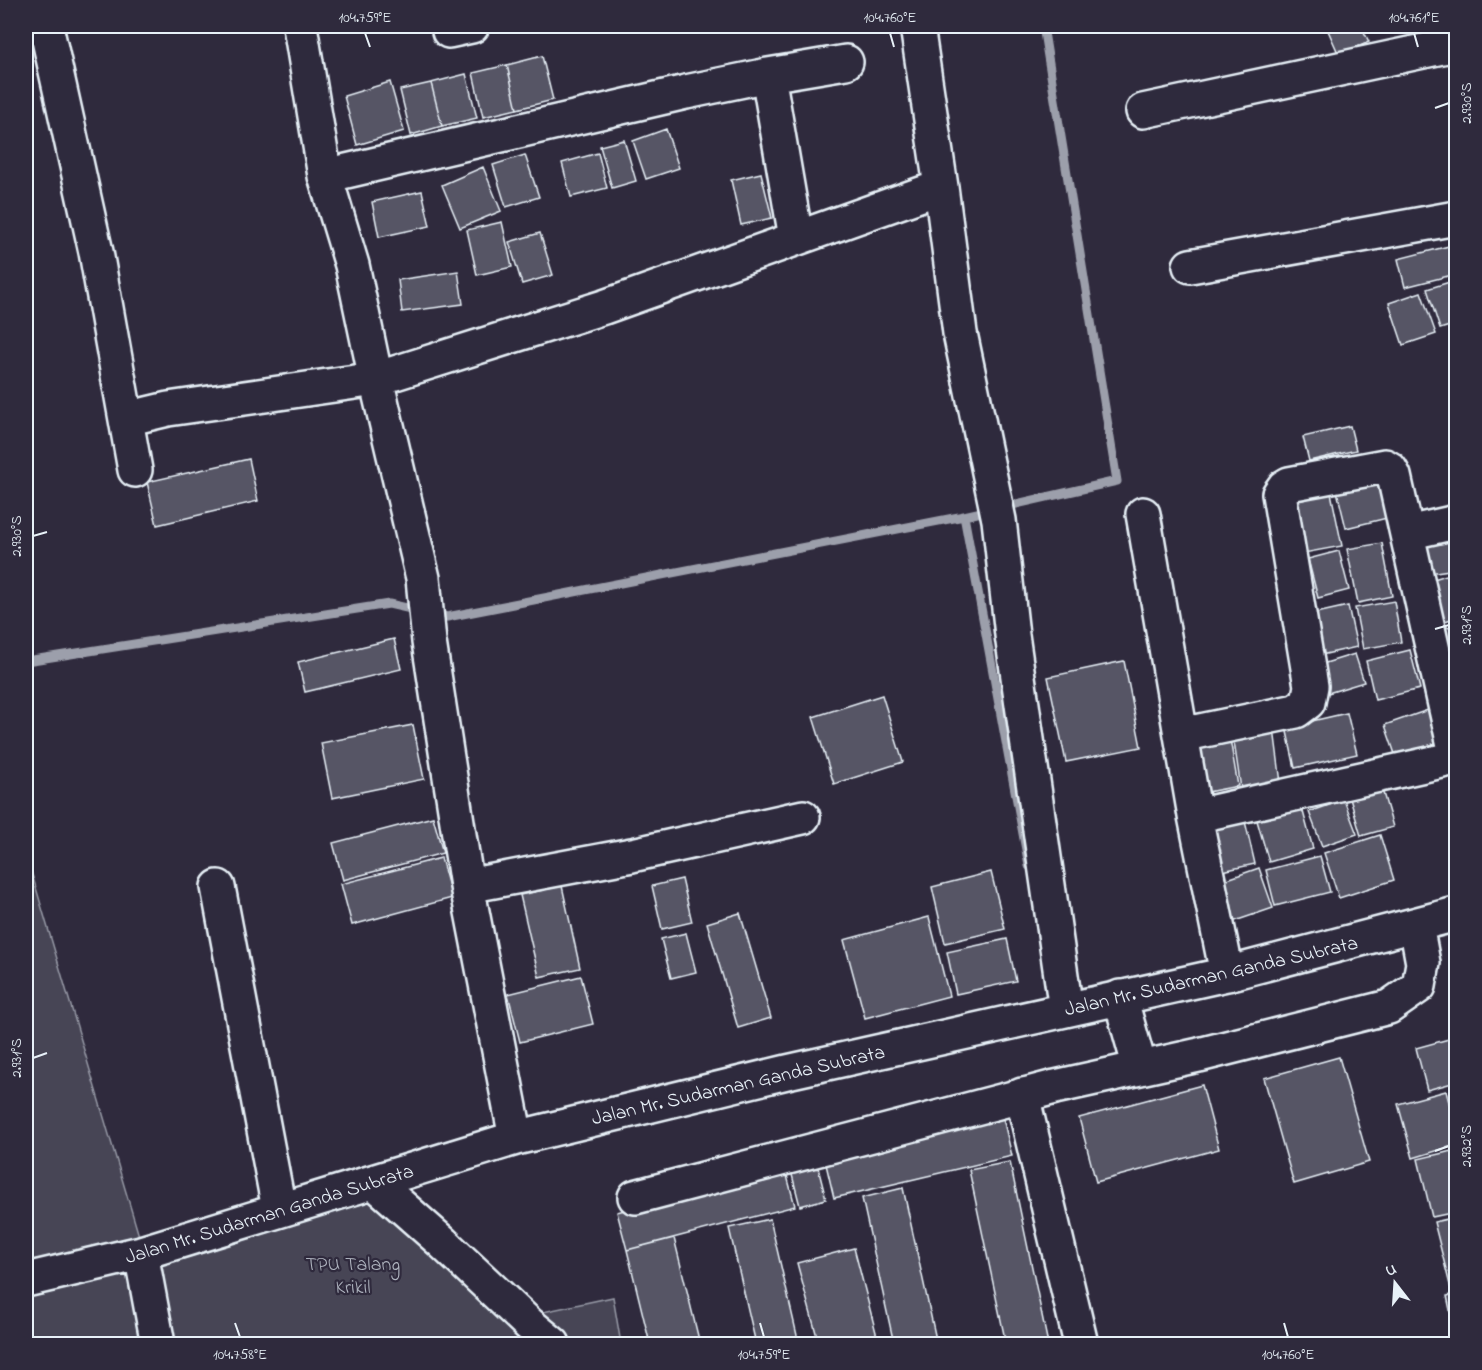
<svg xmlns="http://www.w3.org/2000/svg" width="1482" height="1370" font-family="'Indie Flower',sans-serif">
	<rect width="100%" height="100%" fill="#2f2a3d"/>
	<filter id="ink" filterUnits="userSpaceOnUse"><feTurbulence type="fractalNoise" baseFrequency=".0167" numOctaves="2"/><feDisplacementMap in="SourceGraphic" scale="12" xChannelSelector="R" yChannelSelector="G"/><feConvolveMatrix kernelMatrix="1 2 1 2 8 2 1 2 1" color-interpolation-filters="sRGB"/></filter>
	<g filter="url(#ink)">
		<path fill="#464455" stroke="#979aa6" stroke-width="1.5" d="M26,854L141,1243L372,1199L520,1317L613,1297L621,1344H26Z"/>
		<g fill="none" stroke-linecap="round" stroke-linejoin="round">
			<path stroke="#9c9fab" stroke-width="9" d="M433,614L447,617L964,516
				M26,661L389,604L420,611
				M1029,866L964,516L1117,481L1043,26"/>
		</g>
		<path fill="#575565" stroke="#e8f1f8" stroke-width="1.5" d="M1326,26H1361L1369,42L1339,55Z
			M542,56L553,100L517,109L507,65Z
			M507,65L517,109L483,117L473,73Z
			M466,74L477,118L442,126L431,83Z
			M390,82L404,131L357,145L344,96Z
			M431,83L442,126L411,135L400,90Z
			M666,129L679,168L646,179L633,141Z
			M624,140L636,181L612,188L600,146Z
			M598,153L607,188L571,197L562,163Z
			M525,155L539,197L506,207L493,165Z
			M483,167L501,211L460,228L442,185Z
			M761,173L772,218L741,225L731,180Z
			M422,191L430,226L379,237L372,202Z
			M502,222L512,267L477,275L467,230Z
			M540,233L553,275L522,284L509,242Z
			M1449,246L1456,274L1405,287L1398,259Z
			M458,271L463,304L402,312L398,280Z
			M1456,280V324L1440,329L1427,289Z
			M1421,292L1436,334L1403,345L1389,303Z
			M1350,426L1356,450L1309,461L1303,437Z
			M249,459L258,501L157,525L147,482Z
			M1377,477L1387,518L1346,528L1336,487Z
			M1331,493L1342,546L1304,553L1293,502Z
			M1456,537V569L1429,573L1424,542Z
			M1382,543L1392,596L1358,603L1347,549Z
			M1339,551L1349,590L1318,598L1308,559Z
			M1456,572V617L1435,625L1421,583Z
			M1394,601L1401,642L1363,649L1355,608Z
			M1348,606L1357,647L1321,655L1312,614Z
			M1456,625V672L1448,674L1438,629Z
			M394,639L401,669L305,692L298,662Z
			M1410,650L1420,689L1375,700L1366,661Z
			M1355,654L1364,682L1328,693L1319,665Z
			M1124,661L1141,747L1066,762L1048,677Z
			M882,695L903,762L834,784L813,717Z
			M1428,710L1439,742L1396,757L1385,725Z
			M1347,713L1357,754L1295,768L1286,727Z
			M413,725L424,779L332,798L321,743Z
			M1274,729L1281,783L1241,789L1233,735Z
			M1229,733L1238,786L1197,794L1187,741Z
			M1381,786L1393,827L1361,836L1349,795Z
			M1344,800L1357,834L1322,846L1309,812Z
			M1301,804L1313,849L1269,862L1256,817Z
			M433,817L443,853L343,880L333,843Z
			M1244,817L1255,864L1213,873L1202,827Z
			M1380,835L1394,880L1339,898L1324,853Z
			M1320,856L1330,892L1275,906L1266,870Z
			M441,858L452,898L352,925L341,884Z
			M1259,868L1273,908L1232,922L1219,882Z
			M991,872L1005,929L945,943L932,887Z
			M682,879L692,922L662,929L652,886Z
			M562,886L580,968L539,977L520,895Z
			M740,913L771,1018L738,1028L707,923Z
			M929,917L949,996L865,1018L844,940Z
			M686,933L696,972L671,978L661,939Z
			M1007,939L1016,981L956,994L947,952Z
			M581,976L593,1024L520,1042L508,994Z
			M1456,1037V1082L1427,1090L1416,1048Z
			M1339,1057L1369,1162L1294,1184L1264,1078Z
			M1202,1085L1219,1149L1096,1182L1079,1118Z
			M1446,1091L1456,1128V1145L1413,1158L1398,1104Z
			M1003,1118L1012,1156L834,1198L825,1160Z
			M1456,1150V1212L1432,1217L1418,1159Z
			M815,1156L826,1199L800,1206L789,1163Z
			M1010,1162L1048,1344H1006L969,1170Z
			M785,1168L795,1206L627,1250L617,1212Z
			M903,1188L937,1344H894L862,1198Z
			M1456,1217V1288L1451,1289L1434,1222Z
			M770,1219L799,1344H756L729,1228Z
			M674,1238L700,1344H650L627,1250Z
			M854,1248L879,1344H819L797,1263Z
			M1456,1294V1338L1447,1296Z"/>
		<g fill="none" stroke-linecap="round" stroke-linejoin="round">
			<g stroke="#e8f1f8" stroke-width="38">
				<path id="minor" d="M46,26L96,252L135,470
					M300,26L325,176L352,265L376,379L423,578L429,642L467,886L516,1138
					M917,26L941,187L960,333L999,520L1012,635L1066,1010
					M449,31L472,26
					M768,75L796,238
					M1143,111L1456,44
					M325,176L686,92L768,75L846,62
					M1190,266L1456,218
					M126,419L168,409L376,379L604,307L941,187
					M1143,514L1195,816L1227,974
					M1407,533L1456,522
					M1181,735L1296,711L1308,702L1311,686L1279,494L1284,487L1289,484L1385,466L1390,469L1394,476L1456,754
					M1195,816L1456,758
					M467,886L632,855L803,817
					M218,887L279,1209
					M1120,997L1140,1068
					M1022,1095L1081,1344
					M374,1182L443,1243L530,1325L553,1344
					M635,1197L1055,1087L1199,1055L1389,1007L1419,986L1423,963L1416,925
					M141,1253L158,1344
					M26,1280L141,1253L516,1138L787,1072L1227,974L1456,914"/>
			</g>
			<use href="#minor" stroke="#2f2a3d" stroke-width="33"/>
		</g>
	</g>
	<path fill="none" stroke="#e8f1f8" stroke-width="2" d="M365,33L370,47M890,33L894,47M1414,33L1418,47M1435,108L1449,103M33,536L47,532M1435,629L1449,625M33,1058L47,1053M1435,1151L1449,1146M235,1323L240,1337M760,1323L764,1337M1284,1323L1288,1337"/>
	<g text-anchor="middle" stroke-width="4.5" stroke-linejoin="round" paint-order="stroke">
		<g font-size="20" fill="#e8f1f8" stroke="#2f2a3d">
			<text transform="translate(1211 975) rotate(-13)" y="7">Jalan Mr. Sudarman Ganda Subrata</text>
			<text transform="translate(738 1084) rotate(-13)" y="7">Jalan Mr. Sudarman Ganda Subrata</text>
			<text transform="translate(269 1213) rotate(-17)" y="7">Jalan Mr. Sudarman Ganda Subrata</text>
		</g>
		<g font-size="20" fill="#afb4bf" stroke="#2f2a3d">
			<text x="353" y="1270">TPU Talang<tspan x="353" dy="23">Krikil</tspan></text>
		</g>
	</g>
	<rect width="1482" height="1370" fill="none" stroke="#2f2a3d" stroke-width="66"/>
	<g transform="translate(1395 1283) rotate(343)" stroke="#2f2a3d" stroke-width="4.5" paint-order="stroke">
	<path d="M0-4.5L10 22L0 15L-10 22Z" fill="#e8f1f8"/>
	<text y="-9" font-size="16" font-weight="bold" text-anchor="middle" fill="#e8f1f8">U</text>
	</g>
	<rect x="33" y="33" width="1416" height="1304" fill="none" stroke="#e8f1f8" stroke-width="2"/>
	<g font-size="15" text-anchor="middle" fill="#e8f1f8">
		<text x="365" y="22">104.759°E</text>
		<text x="890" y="22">104.760°E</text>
		<text x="1414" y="22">104.761°E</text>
		<text transform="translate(1466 103) rotate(-90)" y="5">2.930°S</text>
		<text transform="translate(16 536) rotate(-90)" y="5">2.930°S</text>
		<text transform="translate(1466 625) rotate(-90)" y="5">2.931°S</text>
		<text transform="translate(16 1058) rotate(-90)" y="5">2.931°S</text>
		<text transform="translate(1466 1146) rotate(-90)" y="5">2.932°S</text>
		<text x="240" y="1359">104.758°E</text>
		<text x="764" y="1359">104.759°E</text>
		<text x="1288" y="1359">104.760°E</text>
	</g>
</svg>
